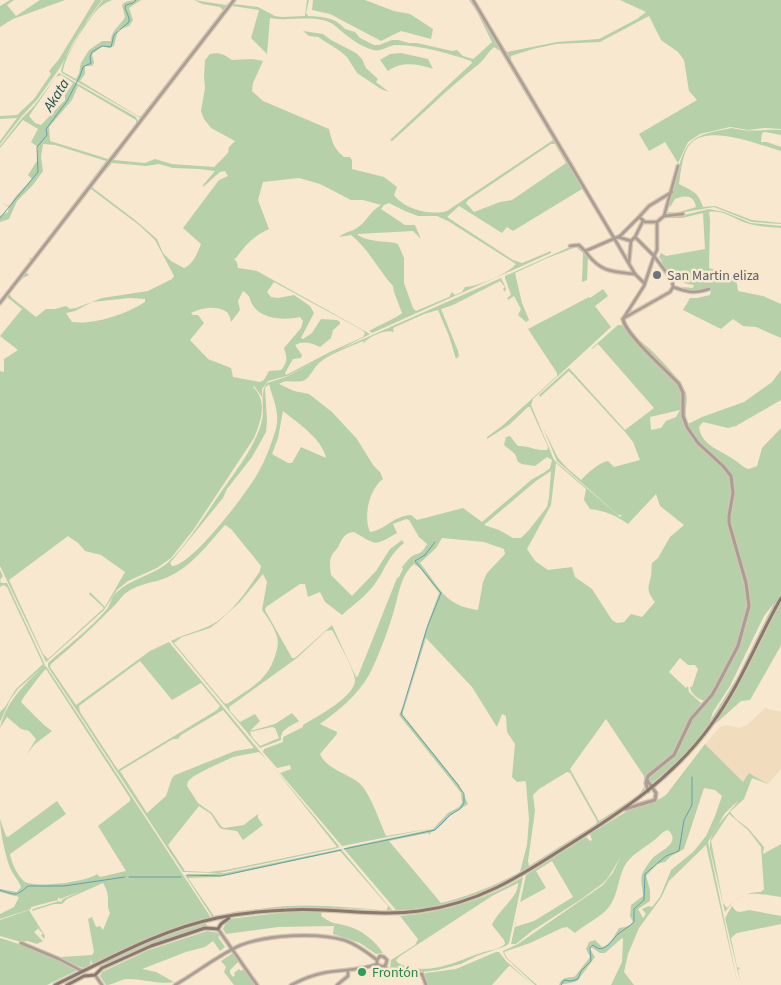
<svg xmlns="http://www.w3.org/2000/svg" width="781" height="985" font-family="'Source Sans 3',sans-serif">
	<rect width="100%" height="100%" fill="#f8e8cf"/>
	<path fill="#f1ddbd" d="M765,708L781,712V769L768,784L749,773L743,783L705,744L720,727L726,725L739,728L747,725Z"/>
	<path fill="#b6d0aa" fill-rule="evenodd" d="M10,0H14L7,5L16,16L40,0H65L13,19L0,27V6Z
		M95,0H102L88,19L59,69L37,100L22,116L0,144V141L17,118L0,119V116L17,115L34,99L51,74L49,71L59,59Z
		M103,0H112C107,2 102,5 98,9C88,19 63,59 63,72L76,79L79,73L81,63L89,50L102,41H111C111,30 120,26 125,17L122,5C126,0 134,0 141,0L129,8L133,20L129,26L118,30L114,46L109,48L103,46L92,54L94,63L92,66H85V74L80,81L138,116H141L223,10L220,7L202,4L194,0L226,5L233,0L142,118L139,117L62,73L61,70C68,46 88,20 103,0Z
		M235,0H237L234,4L258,7L275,16L282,17L305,16L307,0H309L306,13L308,16C323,17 335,17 345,29L355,32L360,38L374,45H379L392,40H398L409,43H417L452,51L457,50L463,56L473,59L479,54L492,42L477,12L469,0H472L603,221L582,189L513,231L507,227L502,233L459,206L447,217L513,260L522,263L551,251V253L372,333L369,331C376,327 398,317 402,313L394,292L393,286C378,270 369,249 351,235L339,237C346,231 352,232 357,228C366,223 369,212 381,205L363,200H351L320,184L299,178L263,182L258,200L269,229C254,236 246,244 236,258L234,259L237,262L238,268L257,271L370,334L287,376L268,381L262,389V397L254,386L253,387C268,401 261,421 254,438L194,529L171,558L157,568L128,581L117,590L104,610L46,662L0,566V371L4,372V359L18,350L0,336L22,309L7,297L0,306V304ZM232,6L259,10L251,38L267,54L270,18C289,22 314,14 331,23C335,25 337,28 340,30C349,38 362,47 373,50C381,52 388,46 395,45C420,45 448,53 471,61L472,63L390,140L392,141C421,116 448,88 479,64C485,59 488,52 494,47L500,51L553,140L447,211C431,216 404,209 394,195L397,187L384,177L352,169V160L350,157H344C334,149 332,142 329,129L263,101L252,91L253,83L263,61L252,59L232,60C224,55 221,52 210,54L205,60L204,77L205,88L201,111L204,119L211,128L235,141L229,147L228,153L214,167L172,164L155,159L145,163L114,160L156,103ZM551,144H555L566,163L512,200L500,202L474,212L466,203L468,200ZM112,163L146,166L159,164L173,168L199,169L215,171L203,185V187L220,172L225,171L228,176L219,180L183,228L201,244C198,252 193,265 184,268L171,261L163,253L157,239L135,220L93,188V185ZM91,189L139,225L155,240L174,276L172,279L148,291L102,298L76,308L70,309L66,306L55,309H46L36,317L12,298L9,293L23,278L29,275L26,272L28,269ZM389,203L405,211L418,216H437L448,221L516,264C507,274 479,286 465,287L462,292L455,295L452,292L449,297L416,311L413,308L404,283V258L398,244C386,240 367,243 357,234L413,231L421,239L415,225H405L381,209L384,205ZM274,282L362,330L365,333L363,337L330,352L286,375L285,373L293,359L301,358L302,355L295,345C304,340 311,343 320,347L331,338L333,330L340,324V322L337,320L321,319L312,333L303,339L301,338L314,313L310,306L294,295L278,298L271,297L267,292ZM243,291C253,298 248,299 254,307C264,320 285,320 300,317L303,321L301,328L284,348C287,358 288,362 281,370L269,371L264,380L260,382L233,377L231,368L208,359L190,340L204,323L198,315H193L191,313C200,308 216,305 225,311C229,313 230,317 231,322L240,310L238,301ZM130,298L145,299V302C126,314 95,325 72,322L66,313L75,311L92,302ZM68,536L78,543L85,551L101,555L125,572L105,607L90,592L89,594L104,608L48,659L43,654L9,580Z
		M313,0H365L394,11L410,14L433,29L431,39L401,31L381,41L330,14L312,10Z
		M474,0L507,52L557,42L599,39L637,19L646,12L620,0H781V129L765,128L748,130L730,127L700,134L688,142L678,163L665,142L649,151L639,134L697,100L689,91L684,60L678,52L661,40L649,16L600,42L556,44L533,49L511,56V60L577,171L576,172Z
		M303,31L323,34L331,40L356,53L362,59L366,68L378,79L376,82L389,92L381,89L357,73L347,57L340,51L318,37L309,36Z
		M401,53L428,59L433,69C417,64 402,61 388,71L380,60L390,54Z
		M59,73L136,117L138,122L31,261L29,259L33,257L106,161L55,145L43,144L41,157L43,171L33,185L17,201L9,219L0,222V216L8,212L9,207L0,202L9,206L16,196L32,179L28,175L37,161L38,147L31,142L38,129L23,120L0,148V146L23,117L34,106ZM61,75L73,83L65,95V100L41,125L35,123L29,116L56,77ZM78,86L136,120V124L108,159L50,141L49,127L72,100Z
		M732,128C749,133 764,129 781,130V135L765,132L762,133L761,142H767L781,147V151C759,145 710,124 691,143C682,153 681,171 679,184C693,191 698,192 703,207L715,206L752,220L781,223V224L752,222L714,207L668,215L667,214L669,212L676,213L696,207C694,195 685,195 675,199L670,207L668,206C673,191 680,149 692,141C703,132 719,131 732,128Z
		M709,209L724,212L751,223L781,226V228C771,227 760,227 750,224C736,221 724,209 709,212L710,220L709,268L731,274L737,284L738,291L763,296L781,304V338L756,327L743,326L733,319L721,329L683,310L690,298H697L710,295L711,290L701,289L694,294L682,289L683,287L693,288L694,285C683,284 678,281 672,272L669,274L661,264L662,261L659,257L661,253L666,256L705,249L703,213L682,218H670V217L684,215Z
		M572,246L580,247L588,257L587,280L582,282L583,253L576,247L545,259L515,273L522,303L529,320L526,322L518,315L521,309L514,296L508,300L507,298L511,295L505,278V276Z
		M501,278L506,288L505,292L503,289L505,287L500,281L453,305L441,309L458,351L459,356L456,359L449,336L438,310L424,314L393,328L394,332C386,329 369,336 364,343L363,341C349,347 332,353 320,362C314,367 311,376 305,380C296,384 286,378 279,384L294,391L309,394L332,412L357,439L373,465L380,472L383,479C369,489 363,517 370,532C385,530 395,515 411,515L417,520L463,508L482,522L531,480L545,472L550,468L552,460L547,457L535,466L522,464L518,462L515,454L504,445L506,437L510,436L518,446C528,445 535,451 547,450L548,447L530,407H528L509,425L487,439V437L502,426L557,376V373L528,329L589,297L590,298L603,289L608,296L595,306L611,327L533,399L531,405L554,460L620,517L622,515H618L557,461L543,428L558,458L567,468L581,480C588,473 598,463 608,461L614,467L640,460L633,442L626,433L569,371L540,397L539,395L569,368L625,430L654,408L598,344L592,349V348L618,325H622L680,387L682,393V417L685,426L696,442L720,464L729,476L731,483L732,491L728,516L748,603L736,647L712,693L705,701C699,700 690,693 690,687H692L698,669L695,665H688L680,658L669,672L686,688L688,686L689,692L701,703L687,723L678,746L671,756L653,769L646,777L644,793C618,812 592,829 565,846C509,881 464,908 396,910L344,849L348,847L433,829L448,813L459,807L462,803L461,793L455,785L399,715L404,705L425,632L439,593L420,568L414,564C400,575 398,599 393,614C387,633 378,658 369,675C357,696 339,710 320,724L337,732V734L320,754C327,771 353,774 363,787C373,801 379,820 386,836L433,828L342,846L280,773L291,769L290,765L277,768L263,752L264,749L283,742V737L303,727V725C316,717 355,697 355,680C355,671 337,639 332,630L326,631L297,658L229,707L230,711L240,722L255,714L260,721L250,731L275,724L292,713L299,721C291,726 280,729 281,740L260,748L171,641C182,635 195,632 207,627C229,618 247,591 260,571L261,566L231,529L225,525C208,544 192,566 168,577C155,583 138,583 126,593C121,596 118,603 113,607C93,627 73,646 51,664L50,667L76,705L150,651L169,642L267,760L259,752L233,757L207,769L194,776L188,781L187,786L198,803L212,813L221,826L224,828L244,825L258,814V818L263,825L243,840L237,831L222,829L219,827L211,814L199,806L168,845L185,871L209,872L226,870L337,847L271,764L339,846L338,848L219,873L183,872L48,667V663C67,646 90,629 107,609C111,604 111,597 116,593C130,579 150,576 165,565C182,552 208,511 221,492C235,472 257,444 262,420C265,408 259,393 267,383L286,377L334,352ZM269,384C273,400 280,411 276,429C272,442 266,459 259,471C249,490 192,566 172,566L170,563L223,498L227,489L252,457L266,432L267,421L265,388ZM680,410L676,417L666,421L661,428L651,430L650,417ZM283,411C297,422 323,440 326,458L301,447L292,463H288L272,454L278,438ZM556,463L586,489L584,500L590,509C606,511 615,515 628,524L656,494L660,506L684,525L670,537L658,558L652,563C651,567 652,571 651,576C648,589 646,590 655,602L642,617L631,614L624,622L617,623L612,620L592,589L575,577L572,567L548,570L535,561L527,549L551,505ZM551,471L549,497L547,507L529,530L521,538H513L499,530L484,525L536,481ZM406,519L409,520L419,537L427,544C420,557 419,551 411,557C407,560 405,564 402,567L403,569L399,577L397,578L358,676L356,677L332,625L295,658H292L265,610L266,607L300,584H305L308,597L320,592L325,602L342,615C353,605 365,597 374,585C386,569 387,557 404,543L402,540L390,549L376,571L352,596L331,575C330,569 329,560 332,555C334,551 338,549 339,545C343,537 345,533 354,532C377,545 373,547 397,533L393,524ZM442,538L484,542L504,549L505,554L487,573L483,582L478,610C444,606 439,586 420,563L436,548ZM263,574L267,582L262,610C268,618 274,627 277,637C279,643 277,650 275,656C267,682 248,689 227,704L224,703L174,643L182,637L210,628L218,622L240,602ZM426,638L472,687L497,727L502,714L506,716L507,732L515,744L512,777L517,782L525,781L526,783L529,819L527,845L520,872C494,886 469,896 441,903L389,841L428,833L430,835V833C439,829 444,822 450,816C455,812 462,808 468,804L459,785L403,715V712ZM140,661L172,700L201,683L220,706L217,710L118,770L80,712L79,706ZM223,710L254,748L235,751L175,775L172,778L166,796L147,813L120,771L173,739H178L181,735ZM606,719L644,776V787L639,795L599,821L570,769ZM272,727L275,728L279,738L260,746L252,737L250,732ZM567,772L570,773L597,821L596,824L529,866L528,861L535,811L533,795L539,789Z
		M641,342C650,347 683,382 686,393C689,404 682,413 688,424L702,417L744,402L772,382L781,370V400L736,426L728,428L703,422L699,427C701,446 723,451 736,461C741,464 743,468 749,469L757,466L762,448L781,428V594L736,681L716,715L699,738L681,759L652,783L648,780L651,774L671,760L679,751L685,732L692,719L716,692L738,648L750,602L739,551L730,522L734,492L732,475L728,469L700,443L690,430L684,417L685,398L682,387ZM774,603L737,678L710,721L713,712L730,686L764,616Z
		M0,570L3,576L0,580L1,583H7L45,665L18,689L10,700L0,722V712L5,707L16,689L43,664L7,587L3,585L0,587Z
		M781,602V645L779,649L750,700L741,701L713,726L737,688Z
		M44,666H46L210,916V918L155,935L92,964L91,959L90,965L83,968L65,961L61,957L92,955L94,952L88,919L92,917L96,927L100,926L103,930L110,913C105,903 112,898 103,883L67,899L62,904H54L32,911L33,909L59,901L61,902L63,899L83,890L60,899L58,897V900L31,907V909L0,919V914L14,907L19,897L0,892V889L17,892L21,887C19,881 14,876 11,870C6,859 0,831 0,819L6,836L8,837L57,801L66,814L10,854C11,862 18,877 25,882C36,888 88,882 97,874L100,877L126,871L98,826L130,801V798L46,669C43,671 22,699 21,702L44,725L52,731L35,744L27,754L36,739L29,731L21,729L7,717L0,728C6,701 25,684 44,666Z
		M705,744L743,782L749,773L768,784L752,778L744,799L730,812L736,819L748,828L764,847L763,854L781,844V897C754,894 744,887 725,912L710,849C708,829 729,815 738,801L725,813L708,842L738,985L706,845L669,881L661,898L639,928L628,954L624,972L634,985H611L622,962L623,939L622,938L605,953H600L591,947L590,949L595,957L578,980L575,982L559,985C561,978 567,977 574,977L576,975L590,957L586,949L589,942L595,940L602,947C611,944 614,936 619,928C625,927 629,927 633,922L630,916L631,905L643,896C643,888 639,880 643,872C646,867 651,859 655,856C663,850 681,842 668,830C662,831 658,838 653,841C644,848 629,856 624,867C618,879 618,895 609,907C600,918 585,924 575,933L567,927L562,928L530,943L504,952L507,958L537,985H535L506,958L503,952V951L518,944L603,885L612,874L621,856L608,878L602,884L580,900L532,931L516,944H511L526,875L586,837L590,841L592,840L590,834L629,810L656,801L666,795ZM704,788L715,790L722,796L715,816L706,836L693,852L671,870L660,897L652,907L649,906L642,909L646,914L643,918L638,909L650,901V890L646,876L657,864L665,862L671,856L684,849ZM729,814L748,830L761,847L764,889L761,892C747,892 737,898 727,908L723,903L711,841ZM552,861L573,897L534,921L515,927L520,902L546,888L536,871Z
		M341,849L392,910L297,907L255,910L213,918L185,875L225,873ZM340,851L388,906L387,910C353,908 320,904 287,906C262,908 238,912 214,916L188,878L217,877Z
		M523,877L509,943L506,946L477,956L461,964L438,970L415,973L390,969L391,960L415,945L418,939L400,916C444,912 485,900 523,877ZM518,883C519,897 497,911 492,925L504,940L505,944C500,949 491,950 484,952C456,961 427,978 398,963L396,960L400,956L492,896Z
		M732,906L736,911L740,912L749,910L781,916V924L737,933L731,938L737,967L740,968L738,970L741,985L725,918Z
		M29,910L45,936L44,939L41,935L43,934L37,927L38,929L34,932L43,941L37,944L27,941L21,942L0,936V920Z
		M288,912H322L321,916C334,925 333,922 347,926C362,930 374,940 383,953L376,954L360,943L333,934L334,926L278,927L226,934L223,929L226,923L230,919Z
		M206,923L207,927L147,946L100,968L99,965L161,937Z
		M207,931L218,933L220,936L218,937L225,947L220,951L213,941L205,947L186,952L142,969L156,972L174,982C160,985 144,979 128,979C120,979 114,985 106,985L100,976L102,972L149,950Z
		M0,938C28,946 52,957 78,970L47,985H0Z
		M496,952H499L506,961L533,985L510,966L508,967L492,985H428L424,974L426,973L456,969Z
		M233,953L239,961L230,970V973L233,977L235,975L234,973L239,969L241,971L244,969L255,985H234L224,972L226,967L221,961Z"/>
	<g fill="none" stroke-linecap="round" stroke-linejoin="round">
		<path stroke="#65a0a7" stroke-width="1" d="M0,218L38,172L37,147L47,135L46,129L67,101L80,76L83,67L91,63L90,57L92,52L102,46L111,47L114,35L129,22V18L125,8L126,5L133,3L136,0
			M344,849L435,830L450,815L460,809L464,803V794L458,785L401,714L428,625L441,593L415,561L425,555L435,542
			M187,875L221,876L341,850
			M129,877H181
			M0,890C16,895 15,897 28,886H64L125,877
			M561,985L564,980L571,981L578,979L581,971L591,961L590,948L593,945C604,955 610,942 618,934C623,930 629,927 634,922V909L644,900L645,874L666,856L679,851L684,820L692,805V777"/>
		<g stroke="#d3c5af" stroke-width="5">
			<path id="minor" d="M473,0L614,238L635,274L644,283
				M664,216L683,214
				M639,217L649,206L672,192
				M657,222V250L654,256L672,280L673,287
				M618,237L631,241
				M570,246L579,245L585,251L590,249L620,236L639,217L645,222H657L664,216L678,166
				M585,251C600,272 612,272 635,274
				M629,262L631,241L635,237L643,221
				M0,303L234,0
				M624,318L670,292L673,287C687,292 694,294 709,289
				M623,319L644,286L654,256L635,237
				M218,929L257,985
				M21,943L59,959L82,971
				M385,966L388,971L392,973L422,974L426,985
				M95,975L102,985
				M175,985C196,973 220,954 241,945C267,935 317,932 344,940C356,944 367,952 377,960
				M291,985C301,980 312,975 323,973C341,969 361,971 377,964L383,967L386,964L387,960L384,957L380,956L377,960V964
				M337,985L348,976V970"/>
		</g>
		<g stroke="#d3c5af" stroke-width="5.5">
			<path id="tertiary" d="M623,319C625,334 667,371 679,384L683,393V416L687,427L698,443L723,466L731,476L733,493L729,516V523L746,583L749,606L738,646L717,686L712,695L691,719L674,755L648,776L646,783L648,791
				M625,809L655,800L656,793L647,780"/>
		</g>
		<g stroke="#d3c5af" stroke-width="5.5">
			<path id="secondary" d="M55,985C107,960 159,930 217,918C240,913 264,911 287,910C331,907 375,917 419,911C477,904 519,877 567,846C621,812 673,778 711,725C740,686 757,640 781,598
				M67,985L84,976L95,975L102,968L151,946L205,928L218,929L221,924L229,918"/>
		</g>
		<use href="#minor" stroke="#a99d96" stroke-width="2.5"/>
		<use href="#tertiary" stroke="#a99d96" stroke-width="3"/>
		<use href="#secondary" stroke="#89786e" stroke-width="3"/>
	</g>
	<circle fill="#6b7280" stroke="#f8e8cf" stroke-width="2" cx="657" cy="275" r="5"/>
	<circle fill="#2e9e5b" stroke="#f8e8cf" stroke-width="2" cx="362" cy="972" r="5"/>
	<g text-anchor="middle" stroke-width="5" stroke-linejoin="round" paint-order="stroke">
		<g font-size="14" fill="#5b616d" stroke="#f8e8cf" text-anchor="start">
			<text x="667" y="280">San Martin eliza</text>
		</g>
		<g font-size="14" fill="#27864d" stroke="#f8e8cf" text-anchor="start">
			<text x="372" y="977">Frontón</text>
		</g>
		<g font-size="15" font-style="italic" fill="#1b5056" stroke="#f8e8cf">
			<text transform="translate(56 95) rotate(-58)" y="5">Akata</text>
		</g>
	</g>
</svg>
